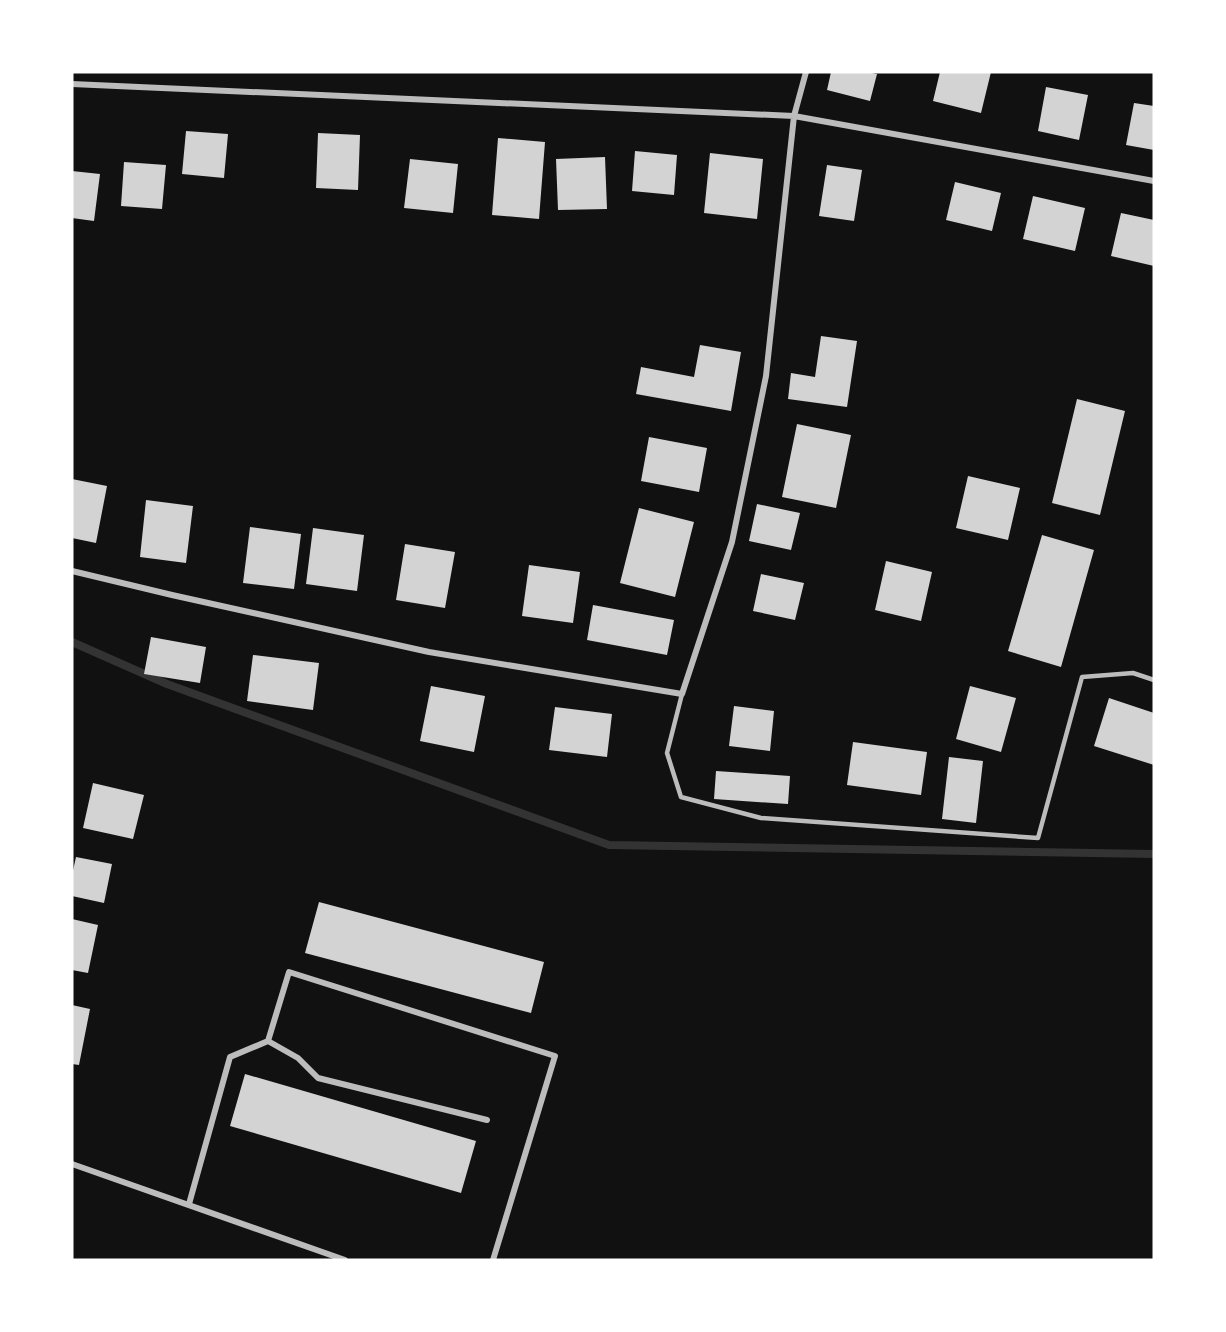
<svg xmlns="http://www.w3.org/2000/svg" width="1226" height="1332" font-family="Roboto,sans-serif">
	<rect width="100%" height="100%" fill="#111"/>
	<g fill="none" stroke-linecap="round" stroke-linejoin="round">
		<path stroke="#333" stroke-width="8" d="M72,642L167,684L609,845L1154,854"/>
	</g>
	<path fill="#d3d3d3" d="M831,72H867L877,74L870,101L827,90Z
		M940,72H991L981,113L933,101Z
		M1046,87L1088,95L1079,140L1038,131Z
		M1134,103L1154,106V150L1126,145Z
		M186,131L228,134L224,178L182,174Z
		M318,133L360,135L358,190L316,188Z
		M498,138L545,142L539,219L492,215Z
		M635,151L677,155L674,195L632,191Z
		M710,153L763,159L757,219L704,213Z
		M605,157L607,209L558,210L556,159Z
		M410,159L458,164L453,213L404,208Z
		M124,162L166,165L162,209L121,206Z
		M827,165L862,170L854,221L819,216Z
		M72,171L100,174L94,221L72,218Z
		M955,182L1001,193L992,231L946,220Z
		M1033,196L1085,208L1075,251L1023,239Z
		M1121,213L1154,220V266L1111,256Z
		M821,336L857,341L847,407L788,399L791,373L815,377Z
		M700,345L741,352L731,411L636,394L641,367L694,377Z
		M1077,399L1125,411L1100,515L1052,503Z
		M797,424L851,435L836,508L782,497Z
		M649,437L707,448L699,492L641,481Z
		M968,476L1020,488L1008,540L956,528Z
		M72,479L107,486L96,543L72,538Z
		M146,500L193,506L186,563L140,557Z
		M757,504L800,513L791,550L749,541Z
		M639,508L694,522L675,597L620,583Z
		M250,527L301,534L294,589L243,583Z
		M313,528L364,535L357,591L306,584Z
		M1042,535L1094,550L1061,667L1008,651Z
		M405,544L455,552L445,608L396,600Z
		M886,561L932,572L921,621L875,610Z
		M529,565L580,572L573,623L522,616Z
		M761,574L804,583L795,620L753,611Z
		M593,605L674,620L667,655L587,640Z
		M151,637L206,647L200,683L144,674Z
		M253,655L319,663L313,710L247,701Z
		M431,686L485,696L474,752L420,741Z
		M970,686L1016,698L1001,752L956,739Z
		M1109,698L1154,713V765L1094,746Z
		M734,706L774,711L770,751L729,746Z
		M555,707L612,714L607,757L549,750Z
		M853,742L927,752L921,795L847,785Z
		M949,757L983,761L976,823L942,819Z
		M716,771L790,776L788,804L714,799Z
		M93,783L144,795L133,839L83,828Z
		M76,857L112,864L104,903L72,896V875Z
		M319,902L544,962L531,1013L305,953Z
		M72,919L98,925L88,973L72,970Z
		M72,1005L90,1009L79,1065L72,1064Z
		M245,1074L476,1141L461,1193L230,1126Z"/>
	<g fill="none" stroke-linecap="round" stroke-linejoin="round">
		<path stroke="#bcbcbc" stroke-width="4.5" d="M682,694L667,753L681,797L761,818L1038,838L1082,677L1133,673L1154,680"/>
		<path stroke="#bcbcbc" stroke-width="6" d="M72,84L794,116L1154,181
			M72,571L172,595L429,652L682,694L732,542L766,376L794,116L806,72
			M268,1041L298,1058L318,1078L487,1120
			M72,1164L345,1260
			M189,1204L230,1057L268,1041L289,972L555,1056L493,1260"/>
	</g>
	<rect width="1226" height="1332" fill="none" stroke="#ffffff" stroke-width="147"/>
</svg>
